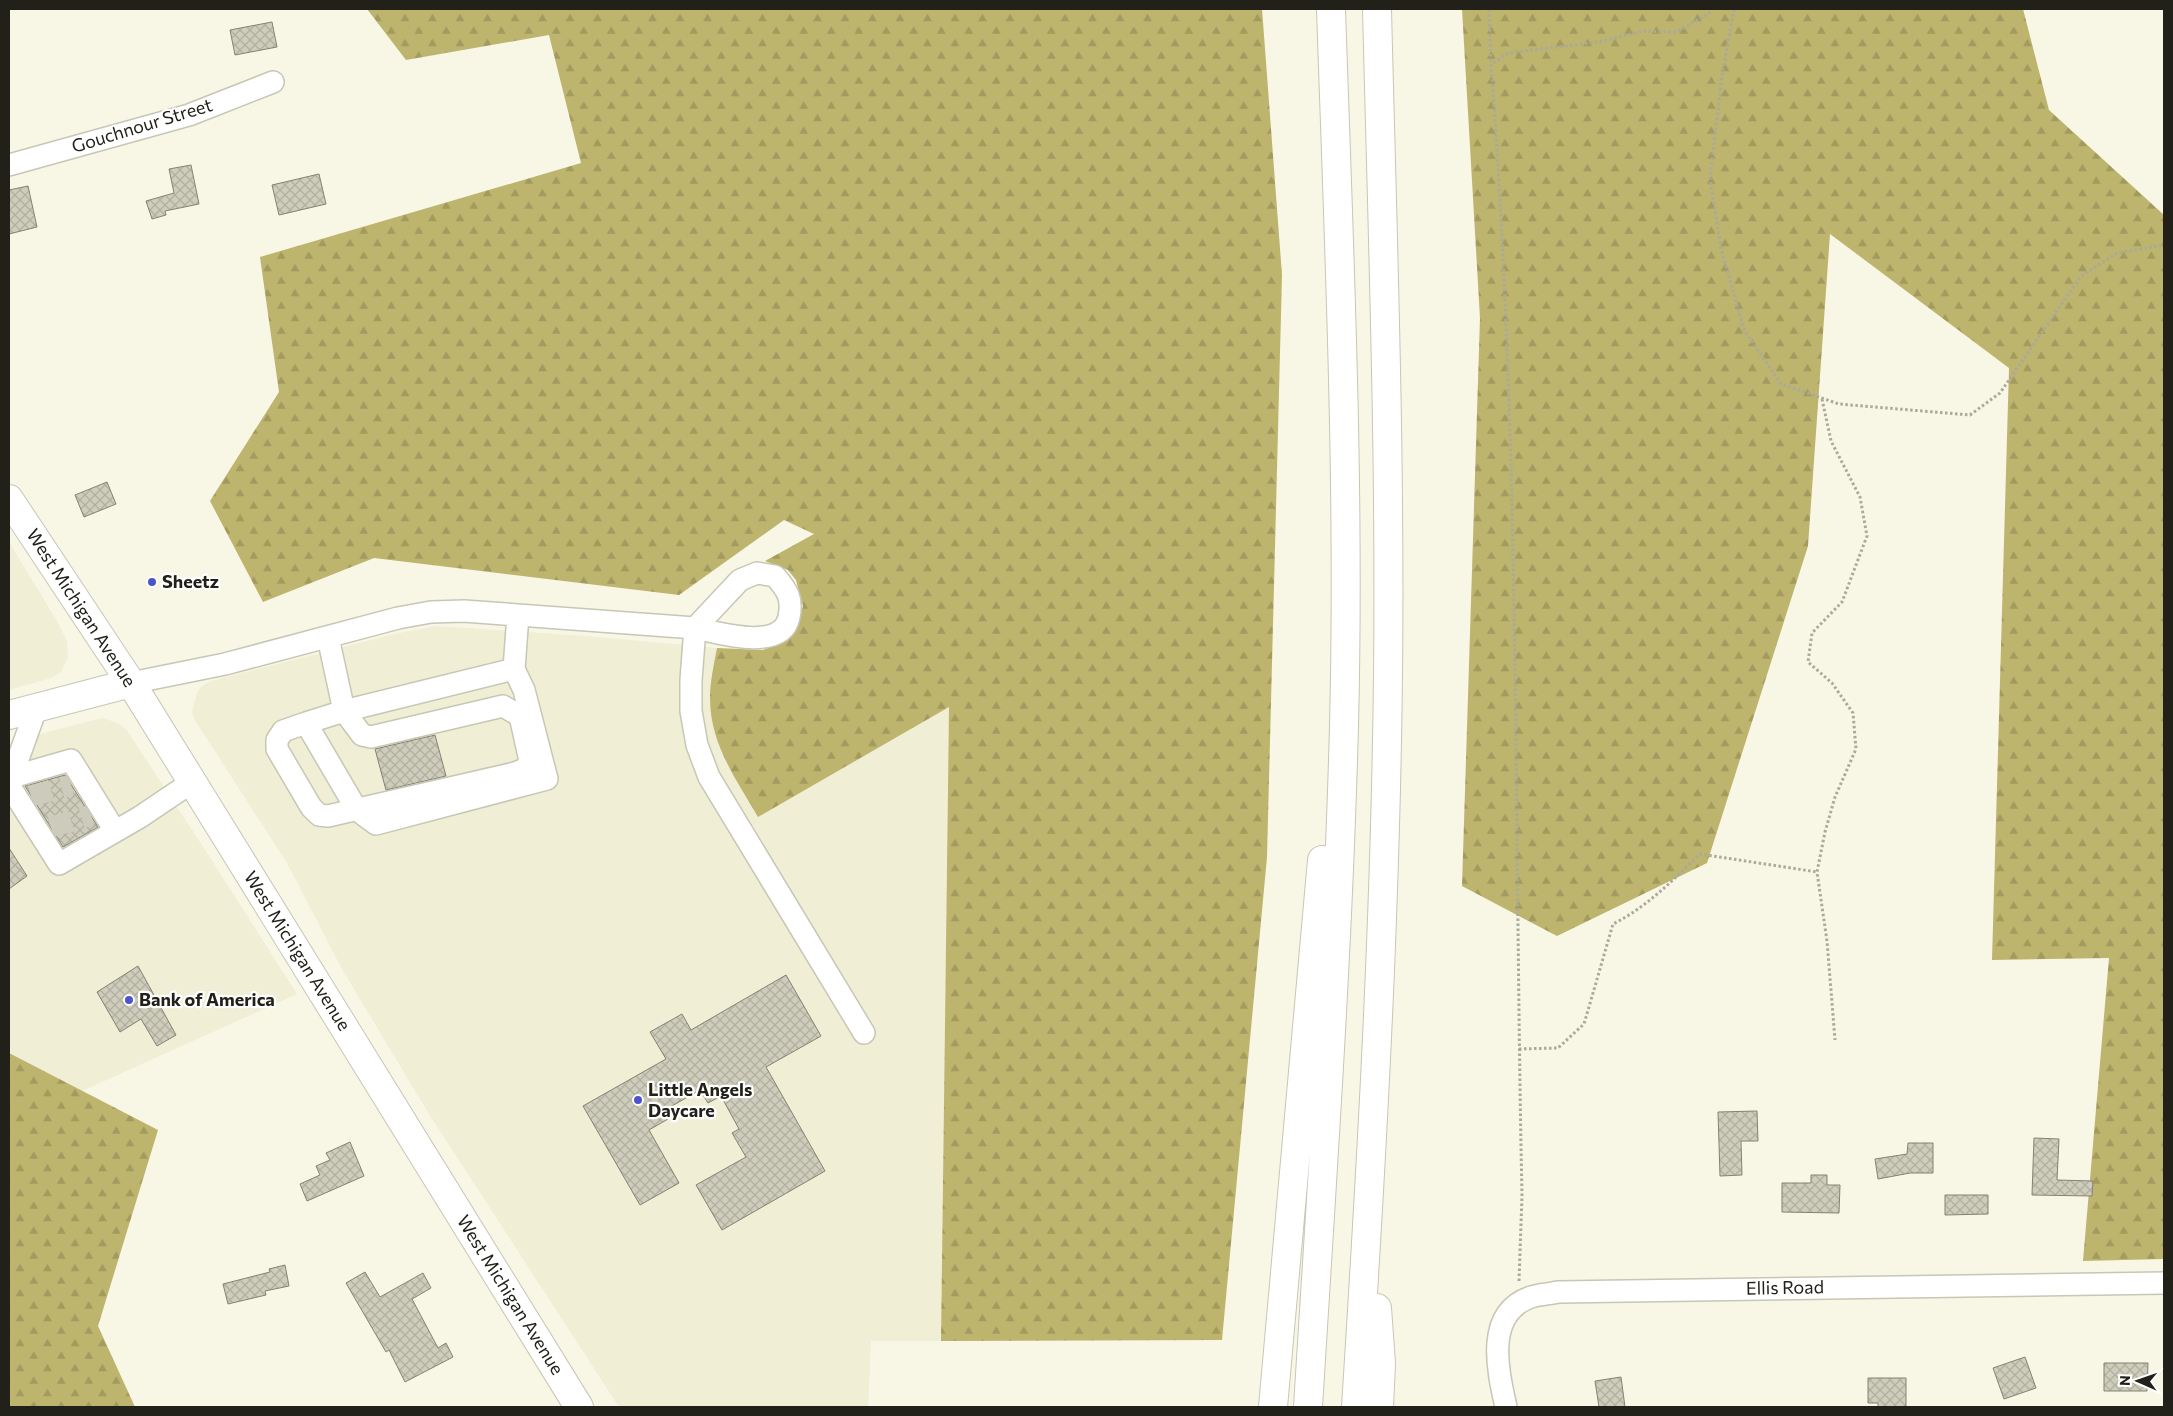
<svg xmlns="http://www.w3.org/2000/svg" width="2173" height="1416" font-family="Commissioner,sans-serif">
	<defs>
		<pattern id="forest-firs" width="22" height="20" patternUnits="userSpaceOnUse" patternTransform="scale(1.25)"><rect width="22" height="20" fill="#bdb46d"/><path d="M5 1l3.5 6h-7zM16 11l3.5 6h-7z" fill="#a29a5e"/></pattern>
		<pattern id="building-cross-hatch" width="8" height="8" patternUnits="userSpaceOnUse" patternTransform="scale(1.25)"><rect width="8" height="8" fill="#ceccbb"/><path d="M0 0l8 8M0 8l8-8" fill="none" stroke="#b1afa0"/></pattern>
	</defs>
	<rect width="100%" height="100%" fill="#f8f6e4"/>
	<path fill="#f0eed4" d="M9,542L58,623L67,641L68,657L61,672L51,678L9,690Z
		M436,626L585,636L717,648L710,696L711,715L758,817L949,706L941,1341H871L868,1407H619L429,1114L342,969L287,863L196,722L192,712L197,693L202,686L211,681L394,634Z
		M102,718L118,723L126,729L211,859L297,994L9,1124V742Z"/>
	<path fill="url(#forest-firs)" d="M367,9H1262L1282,275L1267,857L1222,1340L941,1341L949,707L758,817C736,779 710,744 710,698C710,682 714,664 717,648L763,650L787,641L796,631L803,606L796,580L788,570L765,561L814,534L784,520L679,595L374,558L263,602L210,501L279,392L260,257L581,163L549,35L406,60Z
		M1462,9H2023L2049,110L2164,215V1259L2083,1261L2109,958L1992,960L2009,368L1830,234L1808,546L1707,863L1557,936L1462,886L1480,318Z
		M9,1053L158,1130L98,1326L135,1407H9Z"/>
	<path fill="url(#building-cross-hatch)" stroke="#848273" d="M272,22L277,47L235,55L230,30Z
		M191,165L199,204L165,211L166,215L152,219L146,201L174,193L169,169Z
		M319,174L326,204L279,215L272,185Z
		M28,186L37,227L9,234V190Z
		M107,482L116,504L84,517L75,495Z
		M435,735L446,776L386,790L375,749Z
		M65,775L98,827L63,847L25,786Z
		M9,848L27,876L9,889Z
		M138,966L176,1035L157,1046L141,1019L120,1032L97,992Z
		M786,975L821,1036L766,1067L825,1171L722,1230L696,1185L746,1157L732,1133L739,1129L721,1096L708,1103L700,1090L663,1111L668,1119L649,1130L679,1183L640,1205L583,1106L666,1059L650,1032L682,1014L691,1030Z
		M1757,1111L1758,1141H1741L1742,1175L1720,1176L1718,1112Z
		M2034,1138L2059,1139L2057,1180L2093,1181L2092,1196L2032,1195Z
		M350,1142L364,1176L307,1201L300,1184L320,1175L316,1166L330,1160L326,1153Z
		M1908,1143H1933V1173H1910L1878,1179L1875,1159L1907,1154Z
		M1811,1175H1827V1185H1840L1839,1213L1782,1212V1183H1811Z
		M1945,1195H1988V1214L1945,1215Z
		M285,1265L289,1286L265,1291L266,1295L228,1304L223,1284L270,1272L269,1269Z
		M365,1272L380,1297L423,1273L431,1288L412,1299L438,1348L446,1343L453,1357L405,1382L389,1350L386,1352L346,1283Z
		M2025,1357L2036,1388L2004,1399L1993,1368Z
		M2104,1363H2148L2147,1391H2104Z
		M1621,1377L1625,1407H1599L1595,1381Z
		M1868,1378H1906V1407H1878V1403H1868Z"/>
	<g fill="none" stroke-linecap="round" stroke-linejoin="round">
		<path stroke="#cdcbbc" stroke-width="21" stroke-dasharray="21 11" stroke-linecap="butt" d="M31,796L71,785
			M51,827L91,815"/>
		<g stroke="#c8c6b5" stroke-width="24">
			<path id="minor" d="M9,165L189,115L273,82
				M328,637L344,711L362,735L371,737L503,706L520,716L530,761L525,769L515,773L328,816L319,815L311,807L277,749V740L283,731L306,723L344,711L514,669
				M131,683L225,664L398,618L431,612L464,611L695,628C719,633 782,652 789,617C793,598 787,590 775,576L757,573L740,580L695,628L691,680V711L697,745L709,777L864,1033
				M306,723L357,810L376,824L547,779L524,690L514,669L518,615
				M9,773L18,759L36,709
				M9,778L71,760L115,831
				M9,785L59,864L140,817L192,782
				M1506,1407C1498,1371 1484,1313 1531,1297C1540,1294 1550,1294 1558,1292L2164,1283"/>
		</g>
		<g stroke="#c8c6b5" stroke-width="30">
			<path id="major" d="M9,499L131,683L579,1407
				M9,715L131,683"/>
		</g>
		<g stroke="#c8c6b5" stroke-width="30">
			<path id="highway" d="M1377,1308L1381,1363L1379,1407
				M1273,1407L1322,860
				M1308,1407C1322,1180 1338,953 1344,726C1350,487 1339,248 1331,9
				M1356,1407C1370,1185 1383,963 1387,740C1392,496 1383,252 1377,9"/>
		</g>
		<path stroke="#aaa99b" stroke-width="3" stroke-dasharray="2.5 2.5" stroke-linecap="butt" d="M1489,9L1491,64
			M1734,9L1722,75L1710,179L1721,248L1744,330L1781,384L1839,404L1970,415L2000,393L2081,276L2117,253L2164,245
			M1822,399L1831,441L1860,497L1867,536L1842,602L1812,633L1808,662L1832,683L1853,713L1856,749L1835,797L1825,832L1817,872L1827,941L1835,1040
			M1519,1049L1558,1048L1584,1024L1613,924C1647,907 1673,880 1700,854L1817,872
			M1519,1281L1522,1196C1514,819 1520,441 1491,65L1508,53L1598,42L1643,31L1676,32L1708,14L1713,9"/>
		<use href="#minor" stroke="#fff" stroke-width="21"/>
		<use href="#major" stroke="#fff" stroke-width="28"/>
		<use href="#highway" stroke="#fff" stroke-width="28"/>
	</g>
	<g fill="#4d54ca" stroke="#fff" stroke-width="2">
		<circle cx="152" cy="582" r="5"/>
		<circle cx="129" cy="1000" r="5"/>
		<circle cx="638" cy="1100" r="5"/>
	</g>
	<g text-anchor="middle" stroke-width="4.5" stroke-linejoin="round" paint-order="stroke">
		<g font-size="18" fill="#21211a" stroke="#fff">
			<text transform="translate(142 126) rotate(-17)" y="6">Gouchnour Street</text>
			<text transform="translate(81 608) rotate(57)" y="6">West Michigan Avenue</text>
			<text transform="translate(297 951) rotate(58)" y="6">West Michigan Avenue</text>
			<text transform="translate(1785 1288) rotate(-1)" y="6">Ellis Road</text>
			<text transform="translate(510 1295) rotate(58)" y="6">West Michigan Avenue</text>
		</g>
		<g font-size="18" font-weight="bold" fill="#21211a" stroke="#fff" text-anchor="start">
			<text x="162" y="588">Sheetz</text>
			<text x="139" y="1006">Bank of America</text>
			<text x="648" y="1096">Little Angels<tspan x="648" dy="21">Daycare</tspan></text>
		</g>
	</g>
	<rect width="2173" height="1416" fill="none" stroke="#21211a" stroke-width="20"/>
	<g transform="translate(2138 1381) rotate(272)" stroke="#ffffff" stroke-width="4" paint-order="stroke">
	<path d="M0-4L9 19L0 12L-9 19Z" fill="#21211a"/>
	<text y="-8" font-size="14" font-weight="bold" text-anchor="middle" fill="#21211a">N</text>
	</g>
</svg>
